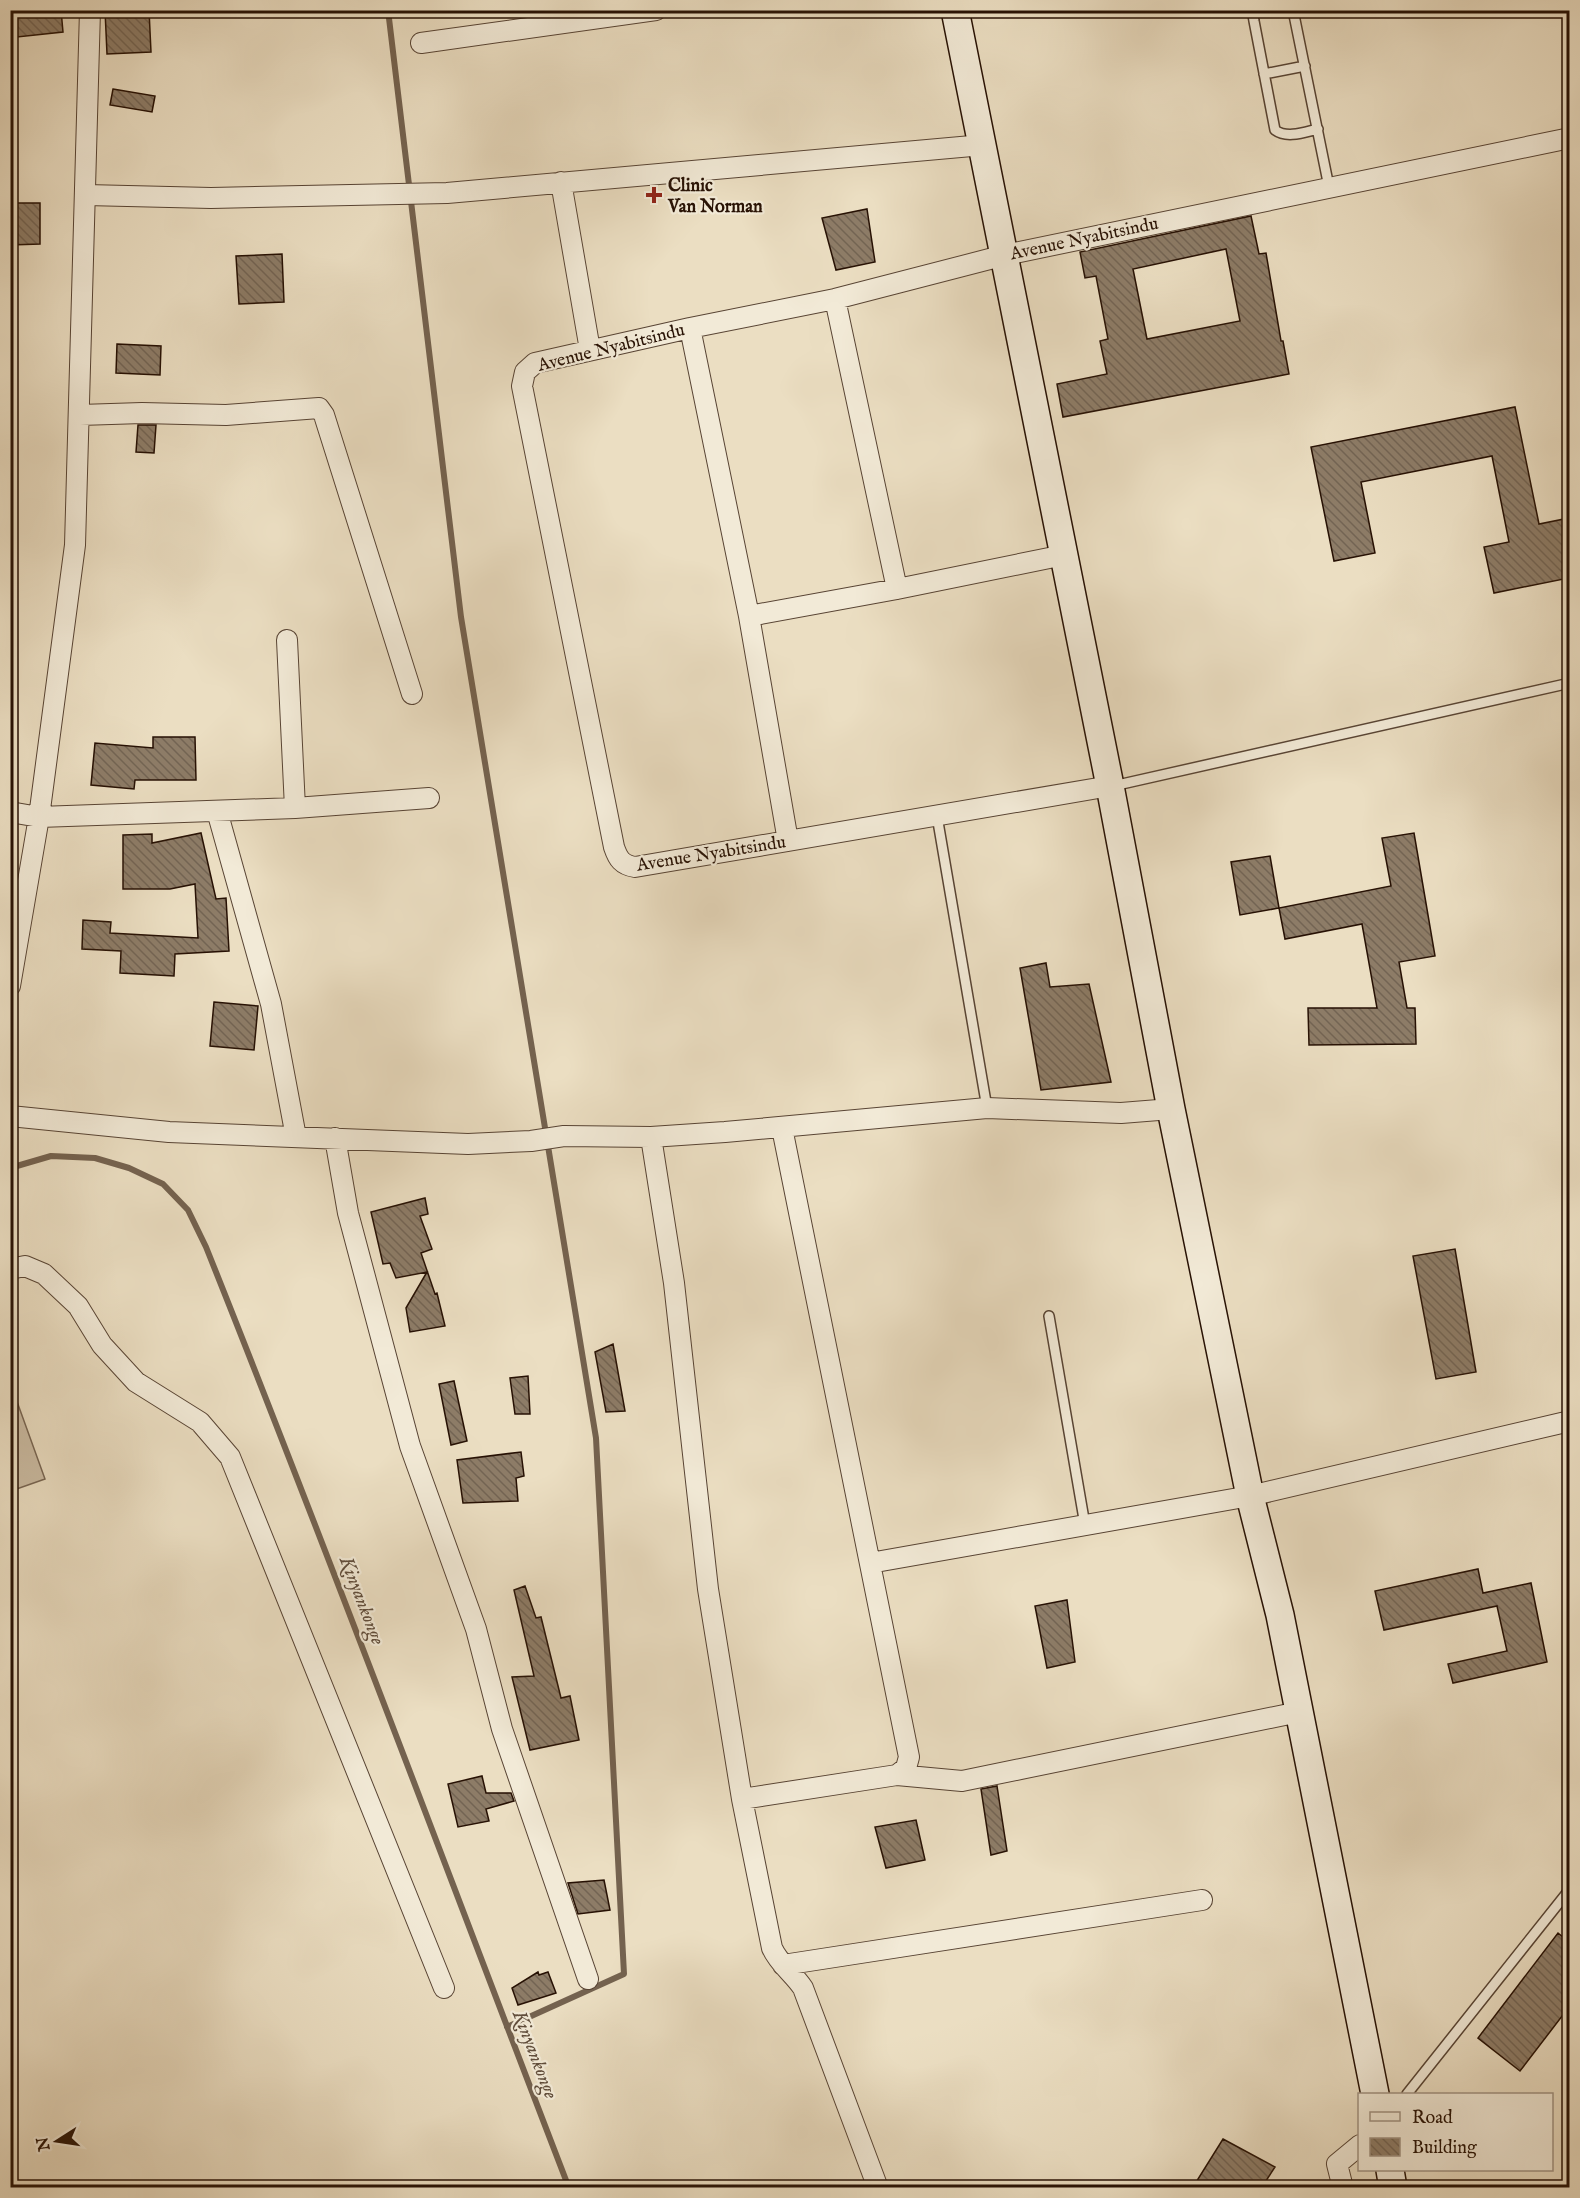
<svg xmlns="http://www.w3.org/2000/svg" width="1580" height="2198" font-family="'IM FELL English',serif">
	<defs>
		<pattern id="building-back-hatch" width="6" height="6" patternUnits="userSpaceOnUse" patternTransform="scale(1.5)"><rect width="6" height="6" fill="#8d7c67"/><path d="M-1 5l2 2M0 0l6 6M5-1l2 2" fill="none" stroke="#736453"/></pattern>
	</defs>
	<rect width="100%" height="100%" fill="#ebdec2"/>
	<filter id="stains"><feTurbulence type="fractalNoise" baseFrequency=".00333" numOctaves="4"/><feColorMatrix values="0 0 0 0 .2 0 0 0 0 .09 0 0 0 0 .02 0 0 0 .5 -.17"/></filter>
	<radialGradient id="worn" r=".72"><stop offset=".6" stop-color="#630" stop-opacity="0"/><stop offset="1" stop-color="#630" stop-opacity=".3"/></radialGradient>
	<path fill="#cabba2" stroke="#786653" stroke-width="1.5" d="M11,1385L45,1479L11,1491H10Z"/>
	<g fill="none" stroke-linecap="round" stroke-linejoin="round">
		<path stroke="#74624f" stroke-width="6" d="M388,10L461,617L596,1438L624,1974L507,2027
			M10,1168L51,1156L95,1158L129,1168L163,1184L188,1210L206,1247C331,1559 448,1874 569,2188"/>
	</g>
	<path fill="url(#building-back-hatch)" stroke="#271104" stroke-width="1.5" fill-rule="evenodd" d="M14,10H61L63,32L17,37Z
		M105,10H149L151,52L107,54Z
		M113,89L155,96L152,112L110,105Z
		M10,203H40V244L10,245Z
		M867,209L875,262L836,270L822,218Z
		M1251,216L1259,254L1266,253L1281,341H1283L1289,374L1063,417L1057,384L1107,374L1100,341L1108,339L1096,276L1085,278L1080,252ZM1226,249L1240,321L1147,339L1133,269Z
		M282,254L284,302L239,304L236,256Z
		M117,344L161,346L160,375L116,373Z
		M1515,407L1539,524L1569,518V578L1494,593L1484,547L1509,542L1492,456L1361,482L1375,553L1334,561L1311,447Z
		M138,425H156L154,453L136,452Z
		M153,737H195L196,780H135L134,789L91,785L95,743L153,748Z
		M201,833L216,899L226,898L229,951L175,954L174,976L120,973L121,951L82,949L83,920L111,922L110,933L198,938L195,884L170,889H123V835L152,834V843Z
		M1414,833L1435,956L1399,962L1407,1008H1415L1416,1044L1309,1045L1308,1008H1377L1362,924L1285,939L1279,908L1391,886L1382,838Z
		M1270,856L1279,908L1240,915L1231,862Z
		M1046,963L1050,987L1089,984L1111,1082L1041,1090L1020,968Z
		M214,1002L258,1006L254,1050L210,1046Z
		M425,1198L428,1214L420,1216L432,1249L421,1253L435,1294L437,1293L445,1326L410,1332L406,1308L427,1272L396,1278L390,1263L383,1264L371,1212Z
		M1455,1249L1476,1372L1436,1379L1413,1256Z
		M613,1344L625,1411L606,1412L595,1352Z
		M528,1376L530,1414H515L510,1378Z
		M454,1381L467,1441L451,1445L439,1384Z
		M521,1452L524,1476L516,1478L518,1501L463,1503L457,1460Z
		M1478,1569L1483,1593L1531,1583L1547,1662L1453,1683L1448,1664L1507,1651L1497,1606L1384,1630L1375,1591Z
		M525,1586L536,1618L541,1617L561,1698L570,1696L579,1740L530,1750L512,1677L534,1676L514,1590Z
		M1067,1600L1075,1662L1047,1668L1035,1606Z
		M482,1776L486,1793H511L514,1801L486,1809L489,1821L458,1827L448,1784Z
		M997,1786L1007,1851L991,1855L981,1789Z
		M916,1820L925,1860L886,1868L875,1827Z
		M604,1880L610,1910L578,1914L568,1883Z
		M1558,1933L1569,1942V2007L1520,2071L1478,2038Z
		M538,1972L539,1975L548,1972L556,1993L518,2005L512,1988Z
		M1223,2139L1275,2167L1262,2187H1193Z"/>
	<g fill="none" stroke-linecap="round" stroke-linejoin="round">
		<g stroke="#584434" stroke-width="12">
			<path id="lane" d="M1256,10L1253,15L1254,21L1275,130C1287,139 1305,132 1318,129
				M1293,10L1329,187
				M1264,74L1305,66
				M1113,786L1570,683
				M937,816L987,1108
				M1049,1316L1085,1525
				M1407,2094L1570,1889"/>
		</g>
		<g stroke="#584434" stroke-width="22">
			<path id="street" d="M421,43L656,10
				M561,182L590,350
				M86,195L211,198L447,193L983,145
				M835,299L897,589
				M690,328L749,616L788,841
				M80,415L142,413L226,415L319,408L324,415L412,694
				M749,616L897,589L1064,555
				M287,640L295,808
				M1110,786L635,867C622,865 618,859 614,847L522,386L525,372L535,363L690,328L835,299L1005,255L1570,138
				M217,811L271,1004L296,1137
				M10,812L39,817L295,808L429,798
				M10,986L39,817L75,545L90,10
				M10,1116L169,1132L468,1144L531,1141L564,1136L651,1137L725,1132L987,1108L1121,1113L1171,1109
				M651,1137L674,1283L708,1589L742,1799L772,1948C779,1964 793,1973 803,1988L878,2188
				M335,1138L348,1213L410,1446L476,1629L502,1729L588,1979
				M10,1269L25,1266L44,1274L78,1306L102,1345L136,1382L200,1422L230,1457L444,1988
				M870,1563L1250,1496L1570,1421
				M897,1775L962,1781L1299,1712
				M742,1799L897,1775L906,1768L909,1757L782,1128
				M783,1965L1202,1900
				M1343,2188L1337,2164L1360,2145"/>
		</g>
		<g stroke="#271104" stroke-width="30">
			<path id="secondary" d="M955,10L1110,786L1171,1109L1250,1496L1280,1615L1375,2094
				M1390,2170L1393,2188"/>
		</g>
		<use href="#lane" stroke="#f2ead7" stroke-width="9"/>
		<use href="#street" stroke="#f2ead7" stroke-width="20"/>
		<use href="#secondary" stroke="#f2ead7" stroke-width="27"/>
	</g>
	<path fill="#8f2418" stroke="#f2ead7" stroke-width="2" d="M651 186h6v6h6v6h-6v6h-6v-6h-6v-6h6z"/>
	<g text-anchor="middle" stroke-width="4.5" stroke-linejoin="round" paint-order="stroke">
		<g font-size="18" font-weight="bold" fill="#271104" stroke="#f2ead7" text-anchor="start">
			<text x="668" y="191">Clinic<tspan x="668" dy="21">Van Norman</tspan></text>
		</g>
		<g font-size="18" fill="#271104" stroke="#f2ead7">
			<text transform="translate(1084 238) rotate(-12)" y="6">Avenue Nyabitsindu</text>
			<text transform="translate(611 347) rotate(-14)" y="6">Avenue Nyabitsindu</text>
			<text transform="translate(711 853) rotate(-9)" y="6">Avenue Nyabitsindu</text>
		</g>
		<g font-size="20" font-style="italic" fill="#614e3c" stroke="#f2ead7">
			<text transform="translate(363 1600) rotate(69)" y="7">Kinyankonge</text>
			<text transform="translate(536 2054) rotate(69)" y="7">Kinyankonge</text>
		</g>
	</g>
	<rect width="1580" height="2198" fill="none" stroke="#ebdec2" stroke-width="36"/>
	<rect x="12" y="12" width="1556" height="2174" fill="none" stroke="#271104" stroke-width="3"/>
	<rect x="18" y="18" width="1544" height="2162" fill="none" stroke="#271104" stroke-width="1.5"/>
	<rect x="1358" y="2093" width="195" height="78" fill="#f2ead7" stroke="#a19383" stroke-width="1.5"/>
	<rect x="1370" y="2112" width="30" height="9" fill="#f2ead7" stroke="#a19383" stroke-width="1.5"/>
	<text x="1412" y="2123" font-size="18" fill="#271104">Road</text>
	<rect x="1370" y="2138" width="30" height="18" fill="url(#building-back-hatch)" stroke="#a19383" stroke-width="1.5"/>
	<text x="1412" y="2153" font-size="18" fill="#271104">Building</text>
	<g transform="translate(57 2141) rotate(258)" stroke="#f2ead7" stroke-width="4.5" paint-order="stroke">
	<path d="M0-4.5L10 22L0 15L-10 22Z" fill="#271104"/>
	<text y="-9" font-size="16" font-weight="bold" text-anchor="middle" fill="#271104">N</text>
	</g>
	<rect width="100%" height="100%" filter="url(#stains)"/>
	<rect width="100%" height="100%" fill="url(#worn)"/>
</svg>
